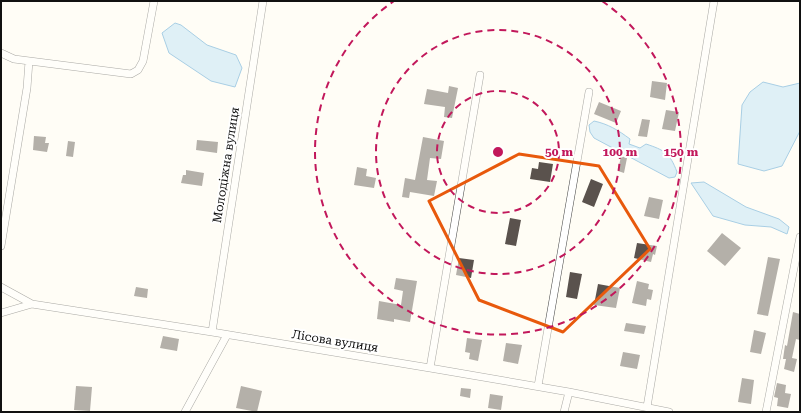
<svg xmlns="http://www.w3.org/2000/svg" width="801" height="413" font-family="'Roboto Serif',serif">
	<rect width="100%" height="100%" fill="#fffdf5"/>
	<path fill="#b9e0f7" stroke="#3f96cf" d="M175,23L181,25L207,45L236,55L242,68L235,87L211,81L169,53L162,33Z
		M763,82L783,87L800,83V131L782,166L764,171L738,164L742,105L750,92Z
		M594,121C608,124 618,130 630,139L629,144L640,148L646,144C664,150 670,153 677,172L675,177L669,178L594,138L590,132L589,125Z
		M704,182L746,207L779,219L789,227L787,234L771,227L745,225L713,216L691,183Z"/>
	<path fill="#5a524d" d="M652,81L667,83L665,100L650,97Z
		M449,86L458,88L452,118L444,117L445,107L424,104L427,89L448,93Z
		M599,102L621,111L616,123L594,114Z
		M666,110L679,112L675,131L662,129Z
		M642,119L650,120L647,137L638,136Z
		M34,136L46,137L45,143H49L47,152L33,150Z
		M423,137L444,141L441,159L430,158L427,180L437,181L434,196L410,192L409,198L402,197L405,178L415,180Z
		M197,140L218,142L217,153L196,150Z
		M68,141L75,142L73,157L66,156Z
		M621,156L627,158L624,173L618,171Z
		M539,162L553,164L550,182L530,179L532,168L538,169Z
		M357,167L367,169L366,176L376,178L374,188L354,185Z
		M186,170L204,173L202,186L181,183L183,175H186Z
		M591,179L603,184L594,207L582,202Z
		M649,197L663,200L659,219L644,216Z
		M510,218L521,220L516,246L505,244Z
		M722,233L741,248L725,266L707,251Z
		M637,243L657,246L655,255L653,254L651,262L634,258Z
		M768,257L780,259L768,316L757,314Z
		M459,258L474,260L471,278L456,275Z
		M570,272L582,274L577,299L566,297Z
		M396,278L417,281L410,322L394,319V322L377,319L379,301L401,305L403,291L394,289Z
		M637,281L649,284L648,289L653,290L651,300L647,299L646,306L632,303Z
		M598,284L620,288L616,308L594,305Z
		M136,287L148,289L147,298L134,296Z
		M793,312L800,314V340L796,339L792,358L797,359L794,372L784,369L786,359H783L785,345L787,346Z
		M626,323L646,326L644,334L624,331Z
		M754,330L766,333L761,354L750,352Z
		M163,336L179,339L177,351L160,348Z
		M467,338L482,340L478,361L469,359L470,353L465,352Z
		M506,343L522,345L518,364L503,361Z
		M623,352L640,355L637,369L620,366Z
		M742,378L754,380L751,404L738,402Z
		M777,383L786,385L785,393L791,394L788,408L777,406L778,398L774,397Z
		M76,386L92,387L90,411L74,410Z
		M241,386L262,391L257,412L236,408Z
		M461,388L471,389L470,398L460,396Z
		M490,394L503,396L501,410L488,408Z"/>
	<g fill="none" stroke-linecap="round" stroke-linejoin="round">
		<g stroke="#444" stroke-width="8">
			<path id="minor" d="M1,53L14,59L131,74L138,70L143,61L154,1
				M1,246L27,88L29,61
				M1,287L32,304L212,332L430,368L569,392L669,412
				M1,313L32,304
				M212,332L263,1
				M430,368L480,75
				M538,386L589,92
				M647,407L714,1
				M185,412L227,335
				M564,412L569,392
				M766,412L800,237"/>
		</g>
		<use href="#minor" stroke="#fff" stroke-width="7"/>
	</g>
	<path d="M0 0H801V413H0ZM519,154L599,166L650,249L563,332L479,300L429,201Z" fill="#fffdf5" fill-opacity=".55" fill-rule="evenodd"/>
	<path fill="none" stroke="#e8590c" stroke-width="3" stroke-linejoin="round" d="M519,154L599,166L650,249L563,332L479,300L429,201Z"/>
	<g fill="none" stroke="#c2185b" stroke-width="2" stroke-dasharray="7 5">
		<circle cx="498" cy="152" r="61"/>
		<circle cx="498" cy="152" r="122"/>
		<path d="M602 1A183 183 0 1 1 394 1"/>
	</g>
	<g text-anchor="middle" stroke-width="4" stroke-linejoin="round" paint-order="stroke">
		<g font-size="12" fill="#111" stroke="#fff">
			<text transform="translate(226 165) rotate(-81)" y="4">Молодіжна вулиця</text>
			<text transform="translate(335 341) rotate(9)" y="4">Лісова вулиця</text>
		</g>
	</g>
	<circle cx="498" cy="152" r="6" fill="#c2185b" stroke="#fff" stroke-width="2"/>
	<g font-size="12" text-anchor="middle" font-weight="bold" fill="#c2185b" stroke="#fff" stroke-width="4" stroke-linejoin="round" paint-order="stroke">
		<text x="559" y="156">50 m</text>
		<text x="620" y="156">100 m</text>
		<text x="681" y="156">150 m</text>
	</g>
	<rect width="801" height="413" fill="none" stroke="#111111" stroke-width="4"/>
</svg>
